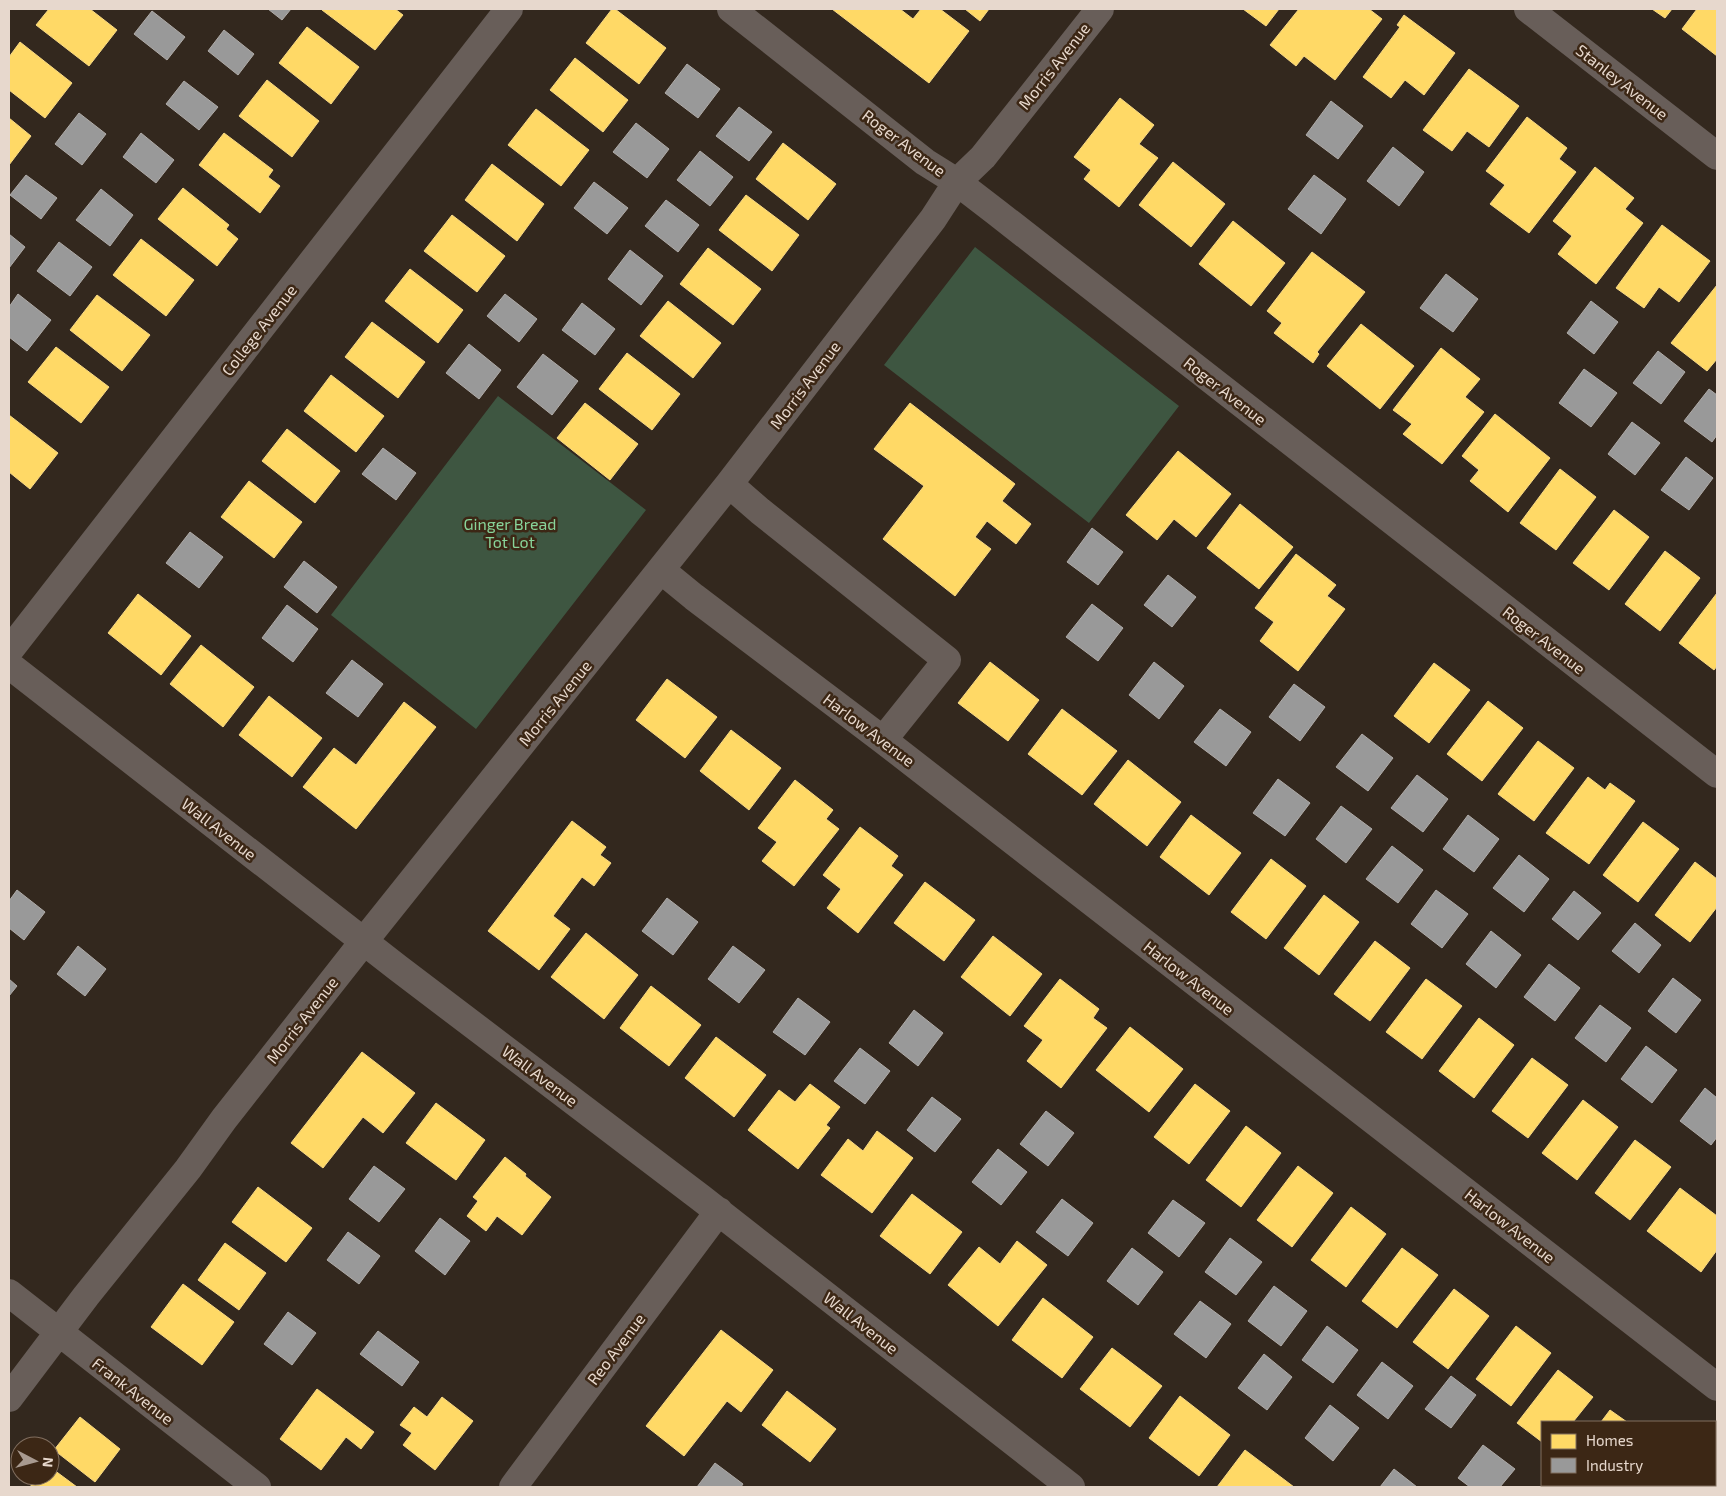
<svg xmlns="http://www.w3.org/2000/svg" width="1726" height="1496" font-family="'Exo 2',sans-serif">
	<rect width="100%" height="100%" fill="#33281e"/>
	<path fill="#3e5641" d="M975,247L1179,406L1089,523L884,365Z
		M498,396L646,510L476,729L331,615Z"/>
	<path fill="#ffd966" stroke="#f8d985" d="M49,9H90L117,30L89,66L36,25Z
		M323,9H395L403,15L375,50L322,10Z
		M612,9H615L666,48L639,84L586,43Z
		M832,9H900L913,19L921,9H940L969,31L929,83Z
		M965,9H989L980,21Z
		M1243,9H1279L1266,26Z
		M1299,9H1369L1382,19L1335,80L1304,56L1296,66L1270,45Z
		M1652,9H1672L1665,18Z
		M1697,9H1717V56L1682,29Z
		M1404,15L1455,53L1424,95L1405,80L1391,98L1363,77L1400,27L1397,25Z
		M307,27L359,67L331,104L279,63Z
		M20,42L72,83L45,118L9,90V57Z
		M575,58L628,100L603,132L550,90Z
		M1469,69L1519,106L1489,147L1467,131L1452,151L1423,130Z
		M267,80L319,121L292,157L239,116Z
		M1120,98L1154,125L1139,144L1158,158L1119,207L1084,179L1091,170L1074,157Z
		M536,109L589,150L561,186L508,145Z
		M1527,117L1567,148L1559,159L1576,172L1529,233L1490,204L1505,185L1486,171Z
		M9,118L31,136L9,165Z
		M224,133L273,170L268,177L280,186L260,213L199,165Z
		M783,143L836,184L808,220L756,179Z
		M1173,162L1225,204L1191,247L1139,205Z
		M492,164L544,204L517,241L465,200Z
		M1595,167L1634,198L1625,209L1643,223L1596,284L1558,254L1572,236L1553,221Z
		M183,188L229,225L226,229L238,239L217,266L158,219Z
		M746,195L799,235L772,271L719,230Z
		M452,215L505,256L477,292L424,251Z
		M1233,221L1285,263L1251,306L1199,264Z
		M1662,225L1710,261L1679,302L1659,287L1644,308L1616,288Z
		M141,239L194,280L166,316L113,275Z
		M708,248L761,289L733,325L680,284Z
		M1312,252L1365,292L1317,352L1319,354L1313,363L1274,333L1282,323L1267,311Z
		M410,269L463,310L438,343L385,301Z
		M1717,285V359L1707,371L1671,343Z
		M97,295L150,335L122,371L70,330Z
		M668,301L721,343L693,378L640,336Z
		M372,322L425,362L398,398L345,357Z
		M1361,324L1414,366L1380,409L1327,366Z
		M56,347L109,387L81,423L28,382Z
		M1441,348L1480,379L1465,397L1484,412L1442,464L1403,434L1412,424L1393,410Z
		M627,353L680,394L652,430L599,389Z
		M331,375L384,416L356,452L304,411Z
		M585,403L638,444L610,480L557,438Z
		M910,403L1015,484L1002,501L1031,524L1016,544L987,521L975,537L991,549L955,596L883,539L924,486L874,449Z
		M1495,414L1550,458L1508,512L1470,481L1479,470L1462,456Z
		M9,415L58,453L30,489L9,472Z
		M287,429L340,471L315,503L262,461Z
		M1178,451L1231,494L1196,537L1174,519L1157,540L1126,515Z
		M1560,469L1596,497L1556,550L1520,523Z
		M249,481L302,522L274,558L221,517Z
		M1240,504L1293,547L1259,589L1207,548Z
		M1614,510L1649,537L1609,590L1573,563Z
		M1665,551L1700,578L1660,631L1625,604Z
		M1296,554L1336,585L1327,596L1345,609L1298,671L1260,641L1274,622L1255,608Z
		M1717,593V666L1714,670L1679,643Z
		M138,594L191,636L161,675L108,633Z
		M201,645L254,687L223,727L170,684Z
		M990,662L1039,700L1008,741L958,703Z
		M1434,663L1470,690L1429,743L1394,716Z
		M667,679L717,717L685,758L636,720Z
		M269,696L322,738L292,777L239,735Z
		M1488,701L1523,728L1482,781L1447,754Z
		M404,702L436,727L356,829L303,787L334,748L356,765Z
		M1062,709L1117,751L1082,795L1028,754Z
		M731,730L781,768L749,810L700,771Z
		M1538,741L1574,768L1534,821L1498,794Z
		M1128,760L1181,802L1147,846L1094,804Z
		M1588,777L1605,790L1610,783L1635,801L1589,864L1546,833Z
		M795,780L833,810L826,819L839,829L794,886L762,861L777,842L758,828Z
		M1191,815L1241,853L1209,895L1160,857Z
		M572,821L606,847L600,855L611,863L594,886L582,877L553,916L570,929L539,970L488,931Z
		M1643,822L1679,849L1638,902L1603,875Z
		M860,827L898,856L891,866L903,875L858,933L827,908L841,889L823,875Z
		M1271,859L1306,886L1266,939L1231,912Z
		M1695,862L1717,879V907L1690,942L1655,915Z
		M925,882L975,920L944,961L894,923Z
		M1324,895L1359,922L1319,975L1284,948Z
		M586,933L638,975L604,1019L551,977Z
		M993,936L1042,974L1010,1016L961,977Z
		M1375,941L1410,968L1370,1021L1334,994Z
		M1060,979L1099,1009L1093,1018L1107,1028L1061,1088L1027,1061L1043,1040L1024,1026Z
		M1426,979L1462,1006L1422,1059L1386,1032Z
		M651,986L701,1025L669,1066L620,1028Z
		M1479,1018L1514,1045L1474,1098L1439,1071Z
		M1130,1027L1183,1069L1149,1112L1096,1070Z
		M716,1037L766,1075L734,1117L685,1078Z
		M362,1052L415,1093L383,1133L363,1117L323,1168L291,1143Z
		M1532,1058L1568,1085L1528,1138L1492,1111Z
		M810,1084L840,1107L826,1125L830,1128L798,1169L748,1130L779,1090L795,1102Z
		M1195,1084L1230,1111L1189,1164L1154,1137Z
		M1583,1100L1618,1127L1577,1180L1542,1153Z
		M436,1103L485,1140L456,1180L406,1143Z
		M1246,1126L1281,1153L1241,1207L1206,1180Z
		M877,1131L913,1158L872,1213L821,1175L848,1139L863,1151Z
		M1635,1140L1671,1167L1630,1220L1595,1193Z
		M505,1157L526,1174L525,1176L551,1197L522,1235L497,1216L486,1231L467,1216L478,1201L473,1197Z
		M1298,1166L1333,1193L1292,1247L1257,1220Z
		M258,1187L312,1228L286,1262L232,1222Z
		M1680,1188L1717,1216V1250L1701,1272L1647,1231Z
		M912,1194L962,1232L930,1274L880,1236Z
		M1351,1207L1386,1234L1346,1287L1311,1260Z
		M1017,1241L1047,1265L998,1326L948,1285L979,1247L1000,1264Z
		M225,1243L266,1273L239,1310L198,1280Z
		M1402,1248L1438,1275L1397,1328L1362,1301Z
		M183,1284L234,1322L202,1365L151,1327Z
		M1454,1289L1489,1316L1448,1369L1413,1342Z
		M1043,1298L1093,1337L1062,1378L1012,1340Z
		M1516,1326L1551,1353L1511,1406L1476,1379Z
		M721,1330L773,1370L741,1412L727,1401L684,1456L646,1426Z
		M1112,1348L1162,1386L1130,1427L1080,1389Z
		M1558,1370L1593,1397L1573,1422H1542V1442L1517,1423Z
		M317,1389L374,1432L361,1449L346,1437L321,1470L280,1439Z
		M787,1391L836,1429L810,1462L762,1425Z
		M1180,1396L1230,1435L1199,1476L1149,1438Z
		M442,1397L473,1421L435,1470L403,1445L412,1433L400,1425L414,1407L427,1417Z
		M1610,1410L1627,1422H1601Z
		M80,1417L120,1449L95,1482L54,1450Z
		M1245,1450L1294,1487H1217Z
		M50,1467L77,1487H30L38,1476H50Z
		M1636,1485H1691L1690,1487H1634Z"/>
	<path fill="#999" stroke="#b0aca9" d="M268,9H291L282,20Z
		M152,11L185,37L167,60L134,34Z
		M224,30L254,54L238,75L208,51Z
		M687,64L720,89L698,118L665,93Z
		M184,81L218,107L199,130L166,104Z
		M1331,101L1363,126L1338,159L1306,135Z
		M739,107L772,132L749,161L716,136Z
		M79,113L106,134L82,165L55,144Z
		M636,123L669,149L647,178L613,152Z
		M141,133L174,160L156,183L123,157Z
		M1393,147L1424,172L1399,206L1367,181Z
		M700,151L733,177L710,206L677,180Z
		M26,175L57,198L41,219L10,195Z
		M1314,175L1346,199L1321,234L1288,209Z
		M594,182L628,208L607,234L574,208Z
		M101,189L133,215L110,246L76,220Z
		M666,200L699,225L678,252L645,226Z
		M9,234L25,247L9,268Z
		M59,242L92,267L70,296L37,271Z
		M630,250L663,276L641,305L608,279Z
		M1446,274L1478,299L1453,332L1420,308Z
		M18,294L51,320L27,351L9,337V307Z
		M505,294L537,319L519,342L487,316Z
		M1591,301L1618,322L1594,354L1567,333Z
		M582,303L615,329L595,355L562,330Z
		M469,344L501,370L479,399L446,373Z
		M1658,351L1685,372L1661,404L1633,383Z
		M543,354L578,381L552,415L517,387Z
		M1584,369L1617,393L1591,427L1559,403Z
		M1709,389L1717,395V435L1712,442L1684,421Z
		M1632,422L1660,443L1635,475L1608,454Z
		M383,448L416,473L396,500L362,474Z
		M1686,457L1713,478L1689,510L1661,490Z
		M1092,528L1123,552L1098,585L1067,562Z
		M190,532L223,557L199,588L166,563Z
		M304,561L337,587L317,613L284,587Z
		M1168,575L1196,597L1172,627L1144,605Z
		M1092,604L1123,628L1098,661L1066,637Z
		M287,605L318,629L293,662L262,638Z
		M352,660L383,684L358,717L326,693Z
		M1154,662L1184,686L1159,719L1129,695Z
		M1294,684L1325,707L1300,741L1269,717Z
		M1220,709L1251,732L1226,766L1194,742Z
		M1362,734L1393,758L1368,791L1336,767Z
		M1417,775L1448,799L1423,832L1391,808Z
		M1278,779L1310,803L1285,836L1253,813Z
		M1341,806L1372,829L1346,863L1316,839Z
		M1468,815L1499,839L1474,872L1443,849Z
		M1392,846L1423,870L1398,903L1366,879Z
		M1519,855L1549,879L1524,912L1493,888Z
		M17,890L45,912L24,940L9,928V901Z
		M1436,890L1468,914L1442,948L1411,924Z
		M1574,891L1601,913L1578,940L1552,919Z
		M667,898L698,922L673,955L642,931Z
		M1635,923L1661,945L1639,973L1612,951Z
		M1491,931L1521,955L1496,988L1466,964Z
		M78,946L106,969L85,996L57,974Z
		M733,946L765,970L739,1003L708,979Z
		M1549,964L1580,988L1555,1021L1524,997Z
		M1673,978L1701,1000L1676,1033L1648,1011Z
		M9,979L17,986L9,996Z
		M798,998L830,1022L805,1055L773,1032Z
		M1600,1005L1631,1028L1606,1062L1575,1038Z
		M914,1010L943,1033L918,1066L889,1043Z
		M1646,1046L1677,1070L1652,1103L1621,1079Z
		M860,1048L890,1071L865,1104L834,1081Z
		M1705,1088L1717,1098V1137L1711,1145L1680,1121Z
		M932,1097L961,1119L935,1152L907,1130Z
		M1046,1111L1074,1133L1048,1166L1020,1144Z
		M998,1149L1027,1172L1001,1205L972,1182Z
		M374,1166L405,1189L379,1222L349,1199Z
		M1062,1199L1093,1223L1068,1256L1036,1232Z
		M1173,1200L1205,1223L1179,1257L1148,1233Z
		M440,1218L470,1241L445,1275L415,1251Z
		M348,1232L380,1256L359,1284L327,1260Z
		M1230,1238L1262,1262L1236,1295L1205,1272Z
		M1132,1248L1163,1272L1138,1305L1107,1281Z
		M1274,1286L1307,1311L1281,1346L1248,1321Z
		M1200,1301L1231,1324L1206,1358L1174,1334Z
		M288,1312L316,1333L292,1365L264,1344Z
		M1327,1326L1358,1350L1333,1383L1302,1360Z
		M378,1331L419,1362L402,1386L360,1354Z
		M1264,1354L1292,1377L1267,1410L1238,1388Z
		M1382,1362L1413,1386L1388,1419L1357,1395Z
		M1451,1376L1476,1395L1451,1428L1425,1409Z
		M1330,1405L1359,1428L1333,1461L1305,1438Z
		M1483,1445L1515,1469L1500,1487H1470L1458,1478Z
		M715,1463L743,1484L741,1487H697Z
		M1394,1469L1417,1487H1380Z"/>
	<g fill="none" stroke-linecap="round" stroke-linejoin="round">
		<path stroke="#685e59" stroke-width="28" d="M731,9L925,162L957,182L996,212L1717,774
			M1528,9L1717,156
			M729,484L760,511L947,660L883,740
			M661,570L694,597L883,740L1717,1387
			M9,651L509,9
			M9,665L398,968L701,1198L1071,1487
			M9,1293L257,1487
			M9,1398L86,1296L188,1169L224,1119L364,941L729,484L933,219L957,182L983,157L1100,9
			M513,1487L719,1211"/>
	</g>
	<g text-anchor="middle" stroke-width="5" stroke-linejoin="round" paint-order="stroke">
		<g font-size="16" fill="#e7d8cd" stroke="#3c2715">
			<text transform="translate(1054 66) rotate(-52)" y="6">Morris Avenue</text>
			<text transform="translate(1622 82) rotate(38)" y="6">Stanley Avenue</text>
			<text transform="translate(904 143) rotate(37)" y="6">Roger Avenue</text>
			<text transform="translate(259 330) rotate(-52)" y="6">College Avenue</text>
			<text transform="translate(805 385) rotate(-53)" y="6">Morris Avenue</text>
			<text transform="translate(1225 391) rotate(38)" y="6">Roger Avenue</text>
			<text transform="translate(1544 640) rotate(38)" y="6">Roger Avenue</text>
			<text transform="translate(555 703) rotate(-51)" y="6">Morris Avenue</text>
			<text transform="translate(869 730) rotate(37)" y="6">Harlow Avenue</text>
			<text transform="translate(219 829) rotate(38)" y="6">Wall Avenue</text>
			<text transform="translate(1189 978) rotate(38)" y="6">Harlow Avenue</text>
			<text transform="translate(302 1020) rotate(-52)" y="6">Morris Avenue</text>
			<text transform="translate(540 1076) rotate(37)" y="6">Wall Avenue</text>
			<text transform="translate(1510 1226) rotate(38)" y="6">Harlow Avenue</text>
			<text transform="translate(861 1323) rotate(38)" y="6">Wall Avenue</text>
			<text transform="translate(616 1349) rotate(-53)" y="6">Reo Avenue</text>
			<text transform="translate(133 1391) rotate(38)" y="6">Frank Avenue</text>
		</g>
		<g font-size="16" fill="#88d49a" stroke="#3c2715">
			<text x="510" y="530">Ginger Bread<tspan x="510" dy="18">Tot Lot</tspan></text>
		</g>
	</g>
	<rect width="1726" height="1496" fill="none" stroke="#e7d8cd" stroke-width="20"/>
	<rect x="1541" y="1421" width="175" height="65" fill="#3c2715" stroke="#806e5f"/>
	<rect x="1551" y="1434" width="25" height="15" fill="#ffd966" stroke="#806e5f"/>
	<text x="1586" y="1446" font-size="15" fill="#e7d8cd">Homes</text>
	<rect x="1551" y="1458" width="25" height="15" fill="#999999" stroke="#806e5f"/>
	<text x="1586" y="1471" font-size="15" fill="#e7d8cd">Industry</text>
	<g transform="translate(35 1461) rotate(96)"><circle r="24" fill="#3c2715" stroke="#806e5f"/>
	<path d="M0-4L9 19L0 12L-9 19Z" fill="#a89a90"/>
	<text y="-8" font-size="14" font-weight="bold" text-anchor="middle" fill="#e7d8cd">N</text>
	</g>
</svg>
